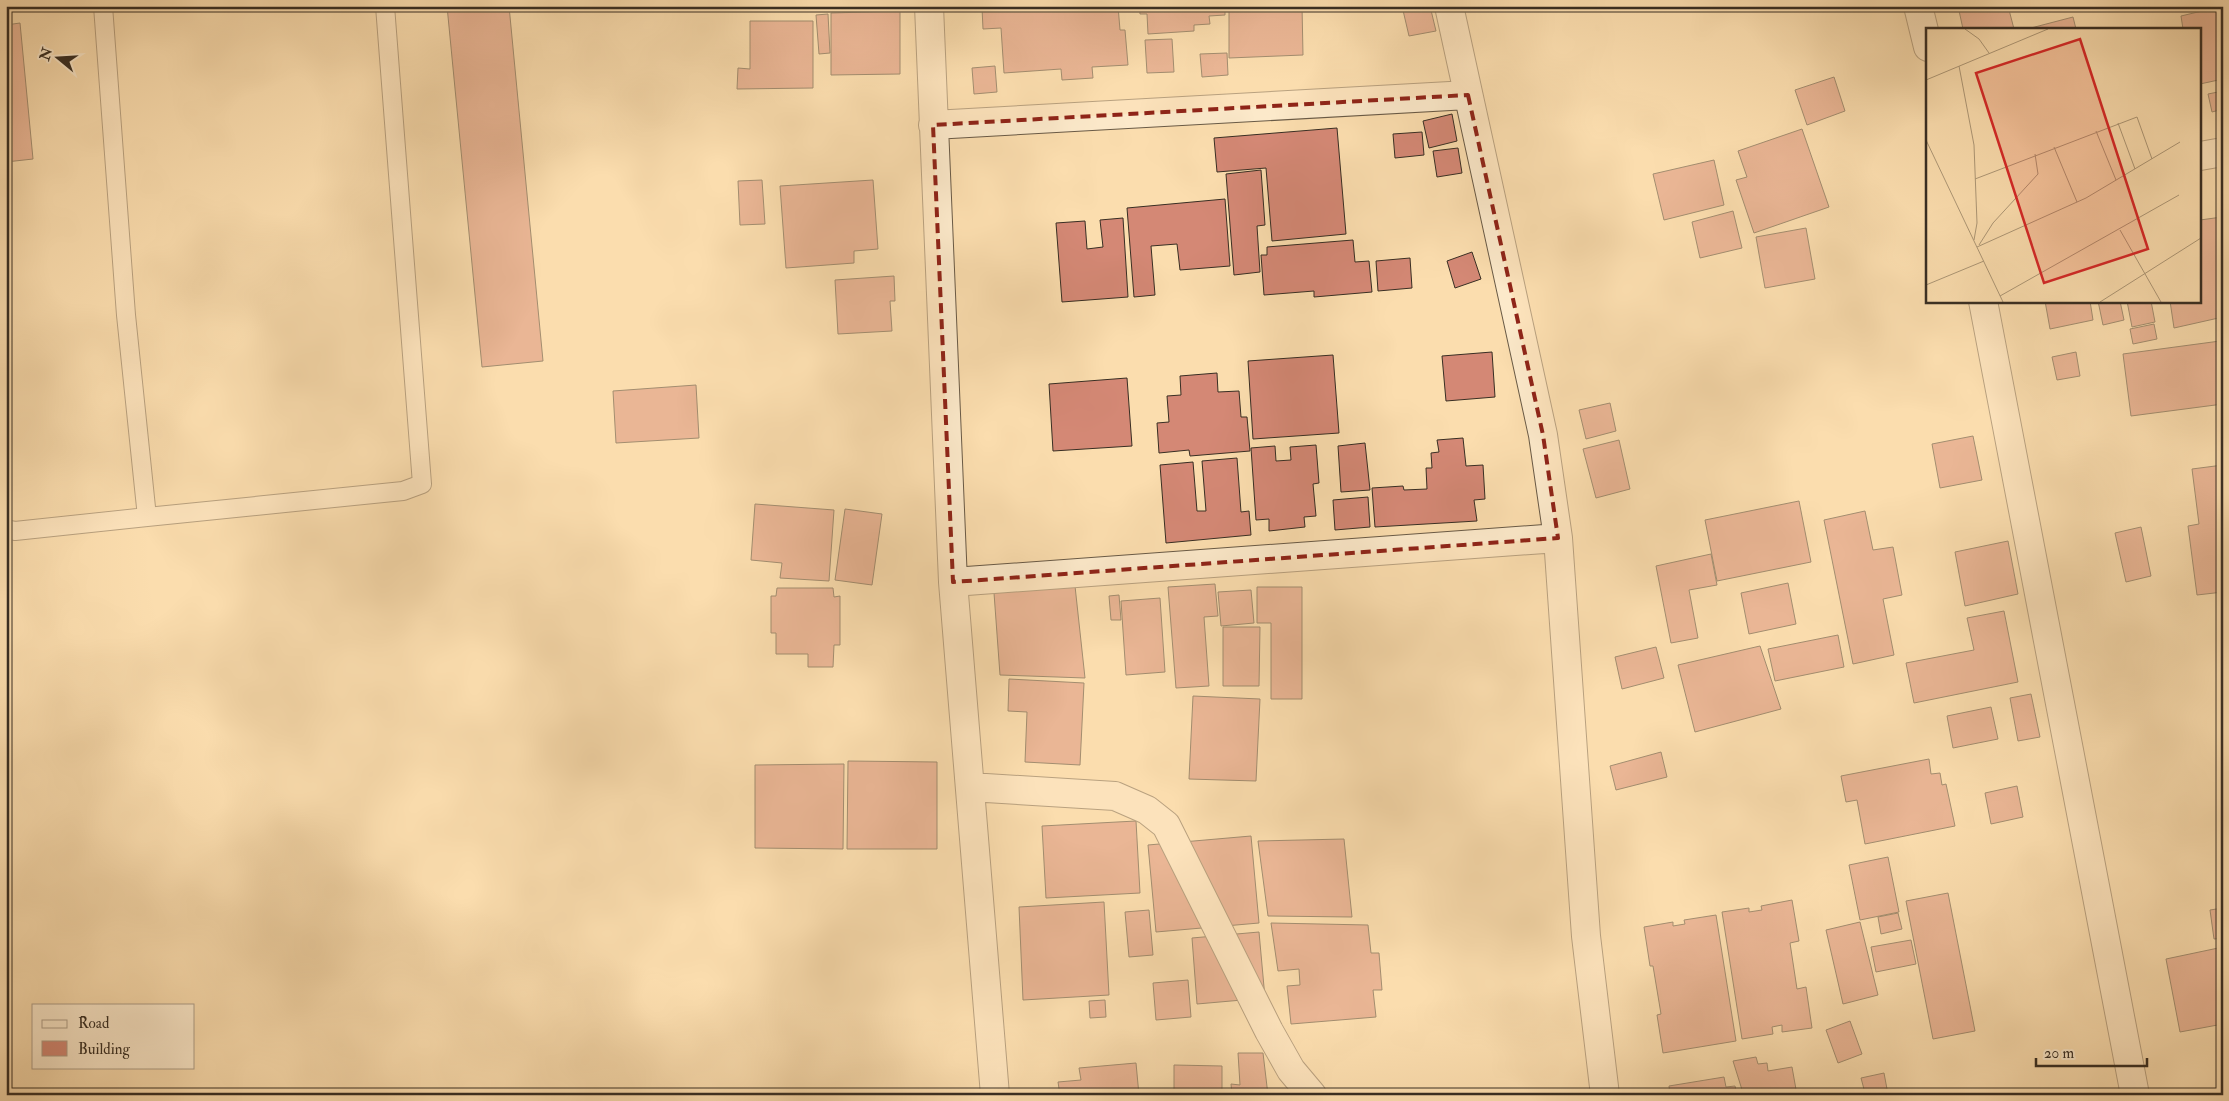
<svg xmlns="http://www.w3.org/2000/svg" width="2229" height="1101" font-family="'IM FELL Double Pica',serif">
	<rect width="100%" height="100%" fill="#fbddae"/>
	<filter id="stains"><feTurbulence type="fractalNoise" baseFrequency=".004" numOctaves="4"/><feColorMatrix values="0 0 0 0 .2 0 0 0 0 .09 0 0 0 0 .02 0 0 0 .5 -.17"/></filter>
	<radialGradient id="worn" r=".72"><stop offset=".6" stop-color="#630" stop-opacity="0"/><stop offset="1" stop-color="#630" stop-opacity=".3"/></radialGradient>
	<path fill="#d48875" stroke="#382e23" d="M447,6H509L543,361L482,367Z
		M1003,6H1118L1120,30H1125L1128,65L1092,67L1093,78L1062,80L1061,69L1004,73L1001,28L983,29L982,8Z
		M1139,6H1225V15L1209,16L1210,24L1194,25V31L1148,34L1147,14H1140Z
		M1229,6H1302L1303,55L1229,58Z
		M1402,6H1430L1436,31L1409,36Z
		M1958,6H2008L2014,29H1963Z
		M2223,6V79L2200,84V29H2183L2181,16Z
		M900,11V74L831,75V13Z
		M828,14L830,53L819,54L816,15Z
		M2073,17L2076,29L2031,28Z
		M750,21H813V88L737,89L738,68L750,69Z
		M20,23L33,159L6,162V25Z
		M1172,39L1174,72L1147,73L1145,40Z
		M1227,53L1228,75L1202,77L1200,54Z
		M995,66L997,92L974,94L972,68Z
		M1834,77L1845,111L1807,125L1795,90Z
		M2223,91V109L2212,112L2208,94Z
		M1452,114L1457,141L1429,148L1423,121Z
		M1337,128L1346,234L1272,241L1266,168L1217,172L1214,138Z
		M1802,129L1829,207L1754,233L1736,180L1747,177L1738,151Z
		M1422,132L1424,155L1395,158L1393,134Z
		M1458,148L1462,173L1437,177L1433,151Z
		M1714,160L1724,205L1664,220L1653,174Z
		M1261,170L1265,225L1257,226L1260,272L1234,275L1226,174Z
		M762,180L765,224L740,225L738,181Z
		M873,180L878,249L854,251V263L786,268L780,186Z
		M1225,199L1230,266L1180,270L1177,244L1151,246L1155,295L1134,297L1127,208Z
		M1733,211L1742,248L1700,258L1692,222Z
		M2222,217L2223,317L2174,328L2170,301H2200V220Z
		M1123,218L1128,297L1062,302L1056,223L1085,221L1087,249L1103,247L1100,220Z
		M1806,228L1815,279L1765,288L1756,237Z
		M1353,240L1355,262L1369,261L1372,292L1314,297V291L1264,295L1261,255H1267V247Z
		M1472,252L1481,279L1455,288L1447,261Z
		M1410,258L1412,288L1378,291L1376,261Z
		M894,276L895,301H890L892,331L838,334L835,280Z
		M2045,301H2090L2093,320L2050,329Z
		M2098,301H2120L2124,320L2103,325Z
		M2127,301H2151L2155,322L2132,327Z
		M2154,324L2157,339L2133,344L2130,329Z
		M2220,341L2223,361V404L2131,416L2123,354Z
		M1492,352L1495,397L1446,401L1442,356Z
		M2076,352L2080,376L2057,380L2052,357Z
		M1333,355L1339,433L1253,439L1248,361Z
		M1217,373L1218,392L1239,391L1241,417H1247L1250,451L1190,456L1189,450L1159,453L1157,423L1169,422L1167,396L1181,395L1180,376Z
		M1127,378L1132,446L1053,451L1049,384Z
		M696,385L699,438L616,443L613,391Z
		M1610,403L1616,431L1586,439L1579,410Z
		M1973,436L1982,480L1940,488L1932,444Z
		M1463,438L1466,466L1483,465L1485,499L1474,500L1477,521L1375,527L1372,488L1403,486L1404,490L1427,489L1426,468H1432L1431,453L1439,452L1437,440Z
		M1619,440L1630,489L1596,498L1583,449Z
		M1365,443L1370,490L1341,492L1338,446Z
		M1316,445L1319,483L1313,484L1316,516L1304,517L1305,527L1269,531V519L1256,520L1251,448L1275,446L1276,461L1291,460L1290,447Z
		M1237,458L1241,512L1249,511L1251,535L1166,543L1160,465L1193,462L1197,511H1206L1202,461Z
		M2223,465V592L2197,595L2188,526L2199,524L2192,469Z
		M1368,497L1370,527L1335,530L1333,500Z
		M1799,501L1811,562L1717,581L1705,520Z
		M755,504L834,510L829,581L780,578L782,563L751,560Z
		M845,509L882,514L872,585L835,580Z
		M1865,511L1873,550L1893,547L1902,595L1883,599L1894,655L1853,664L1824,520Z
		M2141,527L2151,576L2126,582L2115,533Z
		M2008,541L2018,594L1965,606L1955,552Z
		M1711,554L1717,585L1689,590L1698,638L1671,643L1656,566Z
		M1788,583L1796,624L1749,634L1741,593Z
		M1215,584L1218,616L1204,617L1209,686L1176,688L1168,587Z
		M1075,586L1085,678L1000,675L994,593Z
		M1257,587H1302V699H1271V623H1257Z
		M777,588H833L834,597L840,596V645H834L833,667H808V654H776V633H771V596H776Z
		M1251,590L1254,623L1221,626L1218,592Z
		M1119,595L1121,620H1111L1109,596Z
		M1160,598L1165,672L1126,675L1121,601Z
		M2004,611L2018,682L1914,703L1906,663L1974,650L1967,618Z
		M1223,627H1260L1259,686H1223Z
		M1838,635L1844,667L1775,681L1768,649Z
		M1760,646L1781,709L1695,732L1678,665Z
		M1656,647L1664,678L1622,689L1615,657Z
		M1009,679L1084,683L1080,765L1025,762L1027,712L1008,711Z
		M2031,694L2040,737L2018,741L2010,698Z
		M1193,696L1260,699L1256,781L1189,779Z
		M1991,707L1998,739L1953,748L1947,716Z
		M1661,752L1667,777L1616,790L1610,766Z
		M1929,759L1931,774L1940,773L1942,785L1946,784L1955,826L1865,844L1857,800L1846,802L1841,776Z
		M848,761L937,762V849H847Z
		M844,764L843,849L755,848V765Z
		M2017,786L2023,817L1991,824L1985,793Z
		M1136,821L1140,893L1046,898L1042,826Z
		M1251,836L1259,923L1156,932L1148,845Z
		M1344,839L1352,917L1268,916L1258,841Z
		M1888,857L1899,912L1860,920L1849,865Z
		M1948,893L1975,1031L1933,1039L1906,901Z
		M1792,900L1799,941L1790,943L1797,989L1806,987L1812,1028L1782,1032V1025L1772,1027L1773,1034L1742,1039L1722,912L1749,908V912L1762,910L1761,906Z
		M1104,902L1109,995L1023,1000L1019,907Z
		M2223,908V938L2214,939L2210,910Z
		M1149,910L1153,955L1129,957L1125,912Z
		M1898,913L1902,929L1881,934L1878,917Z
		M1716,915L1736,1041L1663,1053L1657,1015L1661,1014L1653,966H1650L1644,927L1673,922V926L1685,924L1684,920Z
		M1860,922L1878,995L1843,1004L1826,930Z
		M1271,923L1368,925L1371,953H1379L1382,990H1373L1376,1017L1291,1024L1287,986L1300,985L1299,969L1278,971Z
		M1259,932L1265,998L1197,1004L1192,938Z
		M1911,940L1916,964L1876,972L1871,947Z
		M2223,947V1024L2180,1032L2166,959Z
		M1188,980L1191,1017L1156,1020L1153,983Z
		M1105,1000L1106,1017L1090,1018L1089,1001Z
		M1850,1021L1862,1054L1838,1063L1826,1030Z
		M1238,1053H1263L1268,1095H1232L1231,1084L1240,1085Z
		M1756,1057L1758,1064L1767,1063L1768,1071L1792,1067L1797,1095H1670L1669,1086L1724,1077L1726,1087L1735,1086L1737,1094L1743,1093L1733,1061Z
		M1136,1063L1139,1095H1060L1058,1082L1081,1080L1079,1068Z
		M1174,1065L1222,1066V1095L1174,1094Z
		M1884,1073L1887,1089L1865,1093L1861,1078Z"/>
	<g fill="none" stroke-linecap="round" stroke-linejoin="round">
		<g stroke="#695a46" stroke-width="20">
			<path id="service" d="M103,6L126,315L147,517L403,491L422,484L385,6
				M6,529L15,531L147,517"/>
		</g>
		<g stroke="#695a46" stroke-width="30">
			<path id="minor" d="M929,6L953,582L995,1095
				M1449,6L1543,435L1558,538L1586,936L1605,1095
				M1918,6L1928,47
				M933,125L1468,95
				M2200,156L2223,152
				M1983,301L2135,1095
				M953,582L1558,538
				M970,787L1115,796L1147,810L1166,825L1269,1031L1291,1070L1312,1095"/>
		</g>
		<use href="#service" stroke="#fce9ca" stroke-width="18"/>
		<use href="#minor" stroke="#fce9ca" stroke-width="28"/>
	</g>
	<path d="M0 0H2229V1101H0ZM1468,95L1543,435L1558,538L953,582L933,125Z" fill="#fbddae" fill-opacity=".55" fill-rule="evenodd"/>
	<path fill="none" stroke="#8f2418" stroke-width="4" stroke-dasharray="10 6" stroke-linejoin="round" d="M1468,95L1543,435L1558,538L953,582L933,125Z"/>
	<g transform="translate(1926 28)">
		<rect width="275" height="275" fill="#fbddae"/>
		<path fill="none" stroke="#ad9776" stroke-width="1" d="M39,1L53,11L63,25M33,38L48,117L51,195L48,212M0,52L122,1M192,95L209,141M170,103L190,152M0,112L77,274M128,119L151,174M49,151L211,89L226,131M194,202L235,274M53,217L67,195L112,146L109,126M51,219L160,170L254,114M0,257L58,233M74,268L253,167M174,274L275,210"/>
		<path fill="#d62828" fill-opacity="0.15" stroke="#d62828" stroke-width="2.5" d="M154,11L222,221L118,255L50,45Z"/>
		<rect width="275" height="275" fill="none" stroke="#382e23" stroke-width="2.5"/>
	</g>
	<rect width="2229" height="1101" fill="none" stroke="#fbddae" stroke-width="25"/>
	<rect x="8" y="8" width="2214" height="1086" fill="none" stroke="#382e23" stroke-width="2.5"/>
	<rect x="12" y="12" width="2204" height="1076" fill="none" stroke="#382e23"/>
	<rect x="32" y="1004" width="162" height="65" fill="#fce9ca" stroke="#ae9e87"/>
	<rect x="42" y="1020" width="25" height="8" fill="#fce9ca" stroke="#ae9e87"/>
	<text x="78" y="1028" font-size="15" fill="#382e23">Road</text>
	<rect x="42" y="1041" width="25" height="15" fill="#d48875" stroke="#ae9e87"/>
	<text x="78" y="1054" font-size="15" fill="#382e23">Building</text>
	<g transform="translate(58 58) rotate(288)" stroke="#fce9ca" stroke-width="4" paint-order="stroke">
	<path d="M0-4L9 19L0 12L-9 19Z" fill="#382e23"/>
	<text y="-8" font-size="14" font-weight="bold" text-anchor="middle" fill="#382e23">N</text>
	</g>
	<path d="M2036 1058v8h111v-8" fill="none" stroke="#382e23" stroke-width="2.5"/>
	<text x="2044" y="1058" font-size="15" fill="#382e23" stroke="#fce9ca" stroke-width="4" paint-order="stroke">20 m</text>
	<rect width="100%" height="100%" filter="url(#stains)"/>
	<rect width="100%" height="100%" fill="url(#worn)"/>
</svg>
